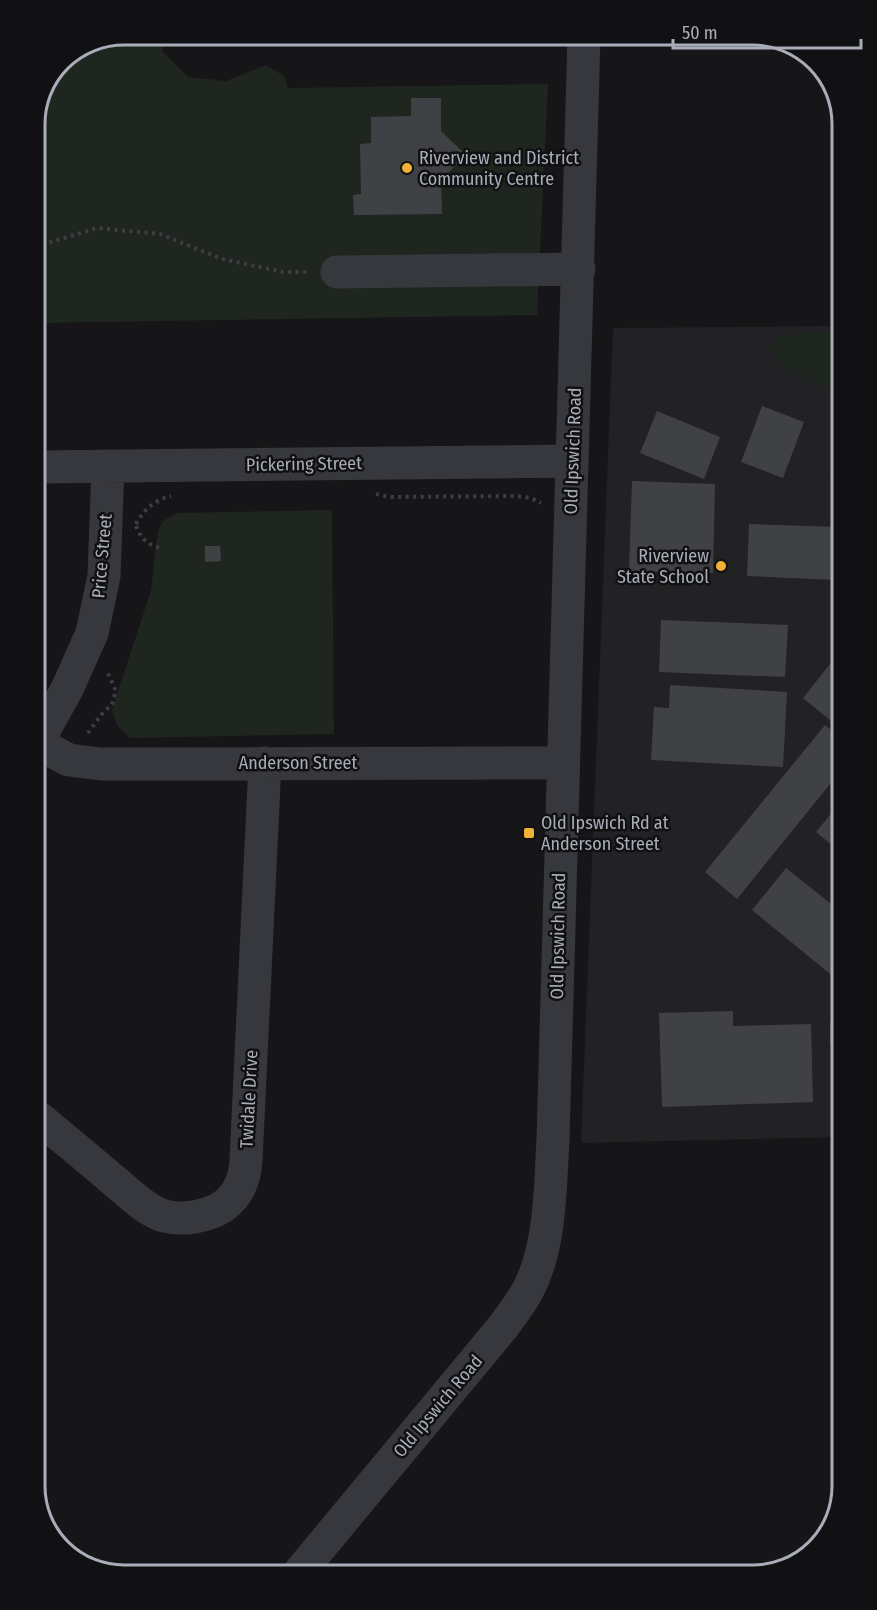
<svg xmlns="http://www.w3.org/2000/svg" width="877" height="1610" font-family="'Fira Sans Condensed',sans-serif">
	<rect width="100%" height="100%" fill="#161618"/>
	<path fill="#222225" d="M837,326L841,1137L581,1143L613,328Z"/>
	<path fill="#1e261f" d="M124,35H166L162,51L188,77L226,81L266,65L284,76L288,88L548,84L537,315L36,323L35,118L61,60Z
		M799,332L837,333V386H824L784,368L770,348L776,338Z
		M332,510L334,734L130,738L117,725L112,710L151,590L158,531L163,521L176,513Z"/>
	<path fill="#404145" d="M411,98H441V131L466,155L441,180L442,214L354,215L353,195L361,194L360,144L371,143V117L411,116Z
		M762,406L804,422L783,478L741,462Z
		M657,411L720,437L704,479L640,453Z
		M837,456L838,479L830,477Z
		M632,481L715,484L713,573L629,571Z
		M749,524L838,527V580L747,576Z
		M205,546H220L221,561L205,562Z
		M661,620L788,625L785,677L659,672Z
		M838,654L839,722L836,725L803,698Z
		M670,685L787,692L783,767L651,760L654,707L669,708Z
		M825,725L839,736V773L737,899L705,872Z
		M839,804V851L816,832Z
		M786,868L840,911V982L752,910Z
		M733,1011V1026L811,1024L813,1102L662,1107L659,1013Z
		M830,1022H840V1045H830Z
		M832,1080H840L841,1104H832Z"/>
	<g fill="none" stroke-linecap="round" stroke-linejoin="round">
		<path stroke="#3d3f44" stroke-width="4" stroke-dasharray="3 4.5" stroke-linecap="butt" d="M35,247L97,228L160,234L222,259L283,272H310
			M376,494L389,497L516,496L531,498L541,503
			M136,524C144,509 155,500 171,496
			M136,526C143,542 147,543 162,549
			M88,733L101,715L112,704L116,691L107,671"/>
		<path stroke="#37383d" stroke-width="33" d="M337,272L579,269
			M36,467L572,461
			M38,741L67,689L92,633L104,576L108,466
			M38,744L69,760L100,764L563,763
			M39,1118C64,1139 89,1159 113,1180C128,1192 143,1208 161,1215C180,1221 197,1218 215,1211C236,1201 245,1182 246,1160L265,763
			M298,1574L502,1328C511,1316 521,1303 528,1290C551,1246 550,1188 553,1140L584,35"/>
	</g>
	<g fill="#f2b134" stroke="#111113" stroke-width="2">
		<circle cx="407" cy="168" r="6"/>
		<circle cx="721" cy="566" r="6"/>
		<rect x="523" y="827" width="12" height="12" rx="3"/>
	</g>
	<g text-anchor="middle" stroke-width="5" stroke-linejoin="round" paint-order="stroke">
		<g font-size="18" fill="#a8adb8" stroke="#111113" text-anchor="start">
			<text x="419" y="164">Riverview and District<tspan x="419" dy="21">Community Centre</tspan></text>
			<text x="709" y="562" text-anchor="end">Riverview<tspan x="709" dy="21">State School</tspan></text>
			<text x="541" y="829">Old Ipswich Rd at<tspan x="541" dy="21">Anderson Street</tspan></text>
		</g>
		<g font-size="18" fill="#a8adb8" stroke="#111113">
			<text transform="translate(573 451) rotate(-88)" y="6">Old Ipswich Road</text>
			<text transform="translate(304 464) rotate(-1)" y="6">Pickering Street</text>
			<text transform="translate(102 556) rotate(-85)" y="6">Price Street</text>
			<text x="298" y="769">Anderson Street</text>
			<text transform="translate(558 936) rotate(-89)" y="6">Old Ipswich Road</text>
			<text transform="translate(249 1099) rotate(-87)" y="6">Twidale Drive</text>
			<text transform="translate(438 1406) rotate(-50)" y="6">Old Ipswich Road</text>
		</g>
	</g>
	<path d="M0 0H877V1610H0ZM124 45H753A79 79 0 0 1 832 124V1486A79 79 0 0 1 753 1565H124A79 79 0 0 1 45 1486V124A79 79 0 0 1 124 45Z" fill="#111113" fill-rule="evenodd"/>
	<path fill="none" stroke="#a8adb8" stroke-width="3" d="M124 45H753A79 79 0 0 1 832 124V1486A79 79 0 0 1 753 1565H124A79 79 0 0 1 45 1486V124A79 79 0 0 1 124 45Z"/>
	<path d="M673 39v9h188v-9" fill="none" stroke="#a8adb8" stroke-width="3"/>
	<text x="682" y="39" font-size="18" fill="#a8adb8" stroke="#111113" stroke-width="4.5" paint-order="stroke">50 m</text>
</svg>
